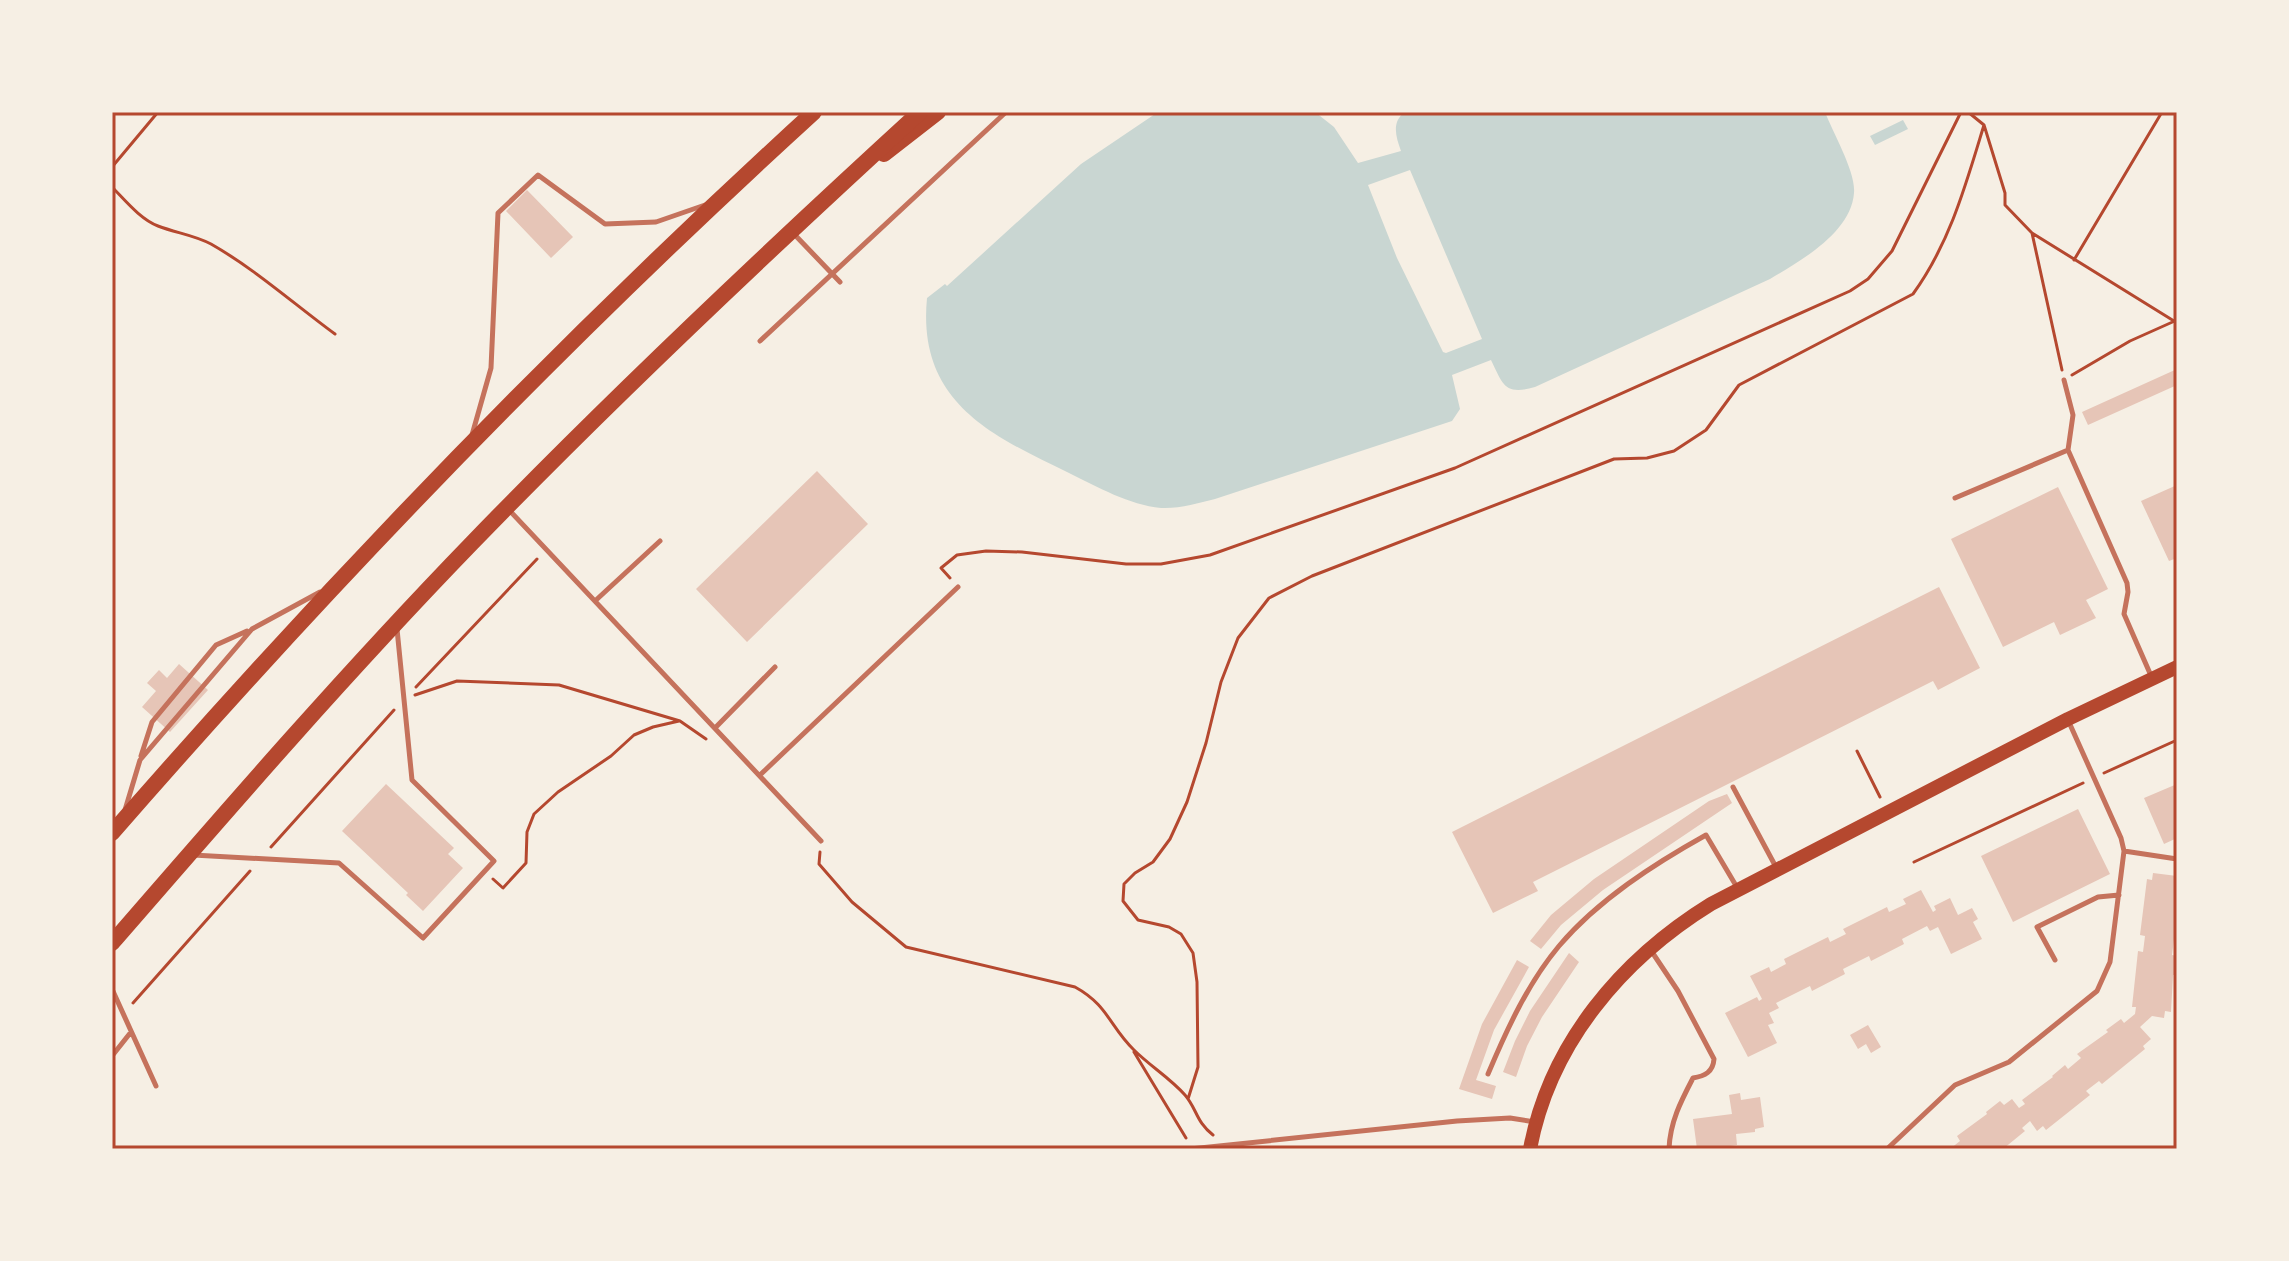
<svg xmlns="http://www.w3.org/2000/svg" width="2289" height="1261" font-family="'PT Serif',serif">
	<rect width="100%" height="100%" fill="#f6efe4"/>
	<path fill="#c9d6d2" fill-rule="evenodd" d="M1158,112H1315L1334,127L1358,163L1401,151C1396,137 1391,122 1405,112H1825C1833,133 1856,172 1854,193C1851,233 1800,261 1770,279L1535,387C1504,396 1503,384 1491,360L1452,375L1460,409L1452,421L1215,499C1198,503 1179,509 1161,508C1129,505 1098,487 1069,473C990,435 917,401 927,298L945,284L947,286L1081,164ZM1410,170L1482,339L1446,353L1443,352L1397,258L1368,185Z
		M1903,120L1908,129L1875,145L1870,136Z"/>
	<path fill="#e6c5b7" d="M527,190L573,237L551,258L506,211Z
		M2177,369V385L2088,425L2082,412Z
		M817,471L868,524L747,642L696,589Z
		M2177,485V558L2169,561L2141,501Z
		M2058,487L2108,589L2086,600L2096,618L2060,635L2054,622L2003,647L1951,539Z
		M1939,587L1980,668L1938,690L1933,681L1533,882L1538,891L1493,913L1452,832Z
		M179,664L208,690L170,732L142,707L156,691L147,683L159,670L167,678Z
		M386,784L454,848L448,854L463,868L423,911L406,895L408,893L342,831Z
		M2177,784V838L2164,844L2144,798Z
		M1727,794L1732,803L1603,890L1561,925L1541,949L1530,941L1551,915L1594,879L1709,801Z
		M2078,809L2110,874L2013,922L1981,856Z
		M2153,873L2177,876V940L2174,939L2172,955L2177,956V960L2175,975H2173L2171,1012L2165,1011L2164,1018L2152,1016L2140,1027L2151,1039L2143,1046L2145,1049L2102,1084L2099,1081L2086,1091L2090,1095L2046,1130L2043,1126L2037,1131L2030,1121L2022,1128L2025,1131L2003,1149H1950L1960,1141L1957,1136L1987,1114L1986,1112L2000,1101L2004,1105L2012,1099L2019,1108L2025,1104L2022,1100L2053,1077L2052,1076L2065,1065L2068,1069L2081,1058L2077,1054L2108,1032L2106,1030L2121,1019L2124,1023L2135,1014L2136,1007H2132L2138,951L2143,952L2145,936L2140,935L2147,879L2152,880Z
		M1921,890L1933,912L1936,910L1934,906L1950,898L1958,915L1972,908L1978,919L1973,922L1982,939L1951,954L1938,927L1930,931L1927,926L1902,939L1904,944L1871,961L1869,956L1843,969L1845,974L1812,991L1810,986L1776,1003L1779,1008L1769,1013L1774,1023L1768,1025L1777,1043L1748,1057L1725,1013L1757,997L1759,1001L1762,999L1750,976L1769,967L1771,972L1786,964L1784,959L1828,937L1830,942L1846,934L1843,929L1887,907L1889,912L1906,904L1903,899Z
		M1569,953L1579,962L1542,1017L1527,1046L1516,1077L1503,1072L1515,1041L1530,1011Z
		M1517,960L1529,967L1494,1030L1476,1080L1496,1086L1492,1099L1459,1089L1482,1024Z
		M1868,1025L1881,1047L1871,1053L1866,1044L1858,1049L1850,1035Z
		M1740,1093L1741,1100L1760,1097L1764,1127L1755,1129V1132L1736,1134L1737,1145L1730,1146L1731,1149H1697L1693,1119L1732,1114L1729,1095Z"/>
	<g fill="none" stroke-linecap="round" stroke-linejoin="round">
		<path stroke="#b5482f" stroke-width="3" d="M1968,112L1984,125L2005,193V205L2032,233L2174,321
			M112,167L158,112
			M112,187C125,200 140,219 158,226C176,233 194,235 211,244C255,269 294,304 335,334
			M2032,233L2062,370
			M2074,260L2162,112
			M2072,375L2130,341L2177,320
			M950,578L941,568L957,555L986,551L1022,552L1126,564H1161L1210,555L1455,468L1850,291L1868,279L1892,251L1961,112
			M416,687L537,559
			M415,695L457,681L559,685L680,721L706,739
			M1857,751L1880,797
			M2104,773L2177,740
			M271,847L394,710
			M820,852L819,864L852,902L906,947L1075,987C1108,1005 1110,1027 1134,1050C1150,1066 1170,1078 1185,1095C1197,1109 1196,1122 1213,1135
			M1914,862L2083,783
			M493,879L503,888L526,863L527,832L534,814L558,792L611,756L634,735L653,727L679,721
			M133,1003L250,871
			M1134,1052L1186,1138
			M1188,1099L1198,1067L1197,982L1193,953L1181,934L1169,927L1138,920L1123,901L1124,884L1135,873L1153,862L1170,839L1187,802L1206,743L1221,682L1238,638L1269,598L1312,576L1614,459L1647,458L1674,451L1706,430L1739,385L1913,294C1950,243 1966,184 1984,125"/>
		<path stroke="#c5725c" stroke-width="5" d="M794,234L840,282
			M760,341L1006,112
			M2064,380L2073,415L2068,450L2127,583L2128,592L2124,614L2152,678
			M472,435L491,368L498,213L538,175L605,224L656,222L705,205
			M1955,498L2068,450
			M509,510L821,841
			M595,601L660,541
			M715,728L775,667
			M141,756L152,722L216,645L247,631
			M760,775L958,587
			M1733,787L1777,869
			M125,810L140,760L252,629L320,592
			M2124,851L2177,859
			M193,855L339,863L423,938L494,861L412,780L397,629
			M1652,952L1678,991L1714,1059C1713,1072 1705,1076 1693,1078C1681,1101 1670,1122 1669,1149
			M2055,960L2037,927L2098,897L2119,895
			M112,989L156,1086
			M112,1056L131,1032
			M1488,1074C1507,1029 1528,983 1559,946C1598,900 1654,864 1706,835L1738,889
			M1190,1149L1457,1121L1510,1118L1535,1122
			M1887,1149L1955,1085L2009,1062L2097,991L2110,962L2124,851L2121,838L2068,720"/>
		<path stroke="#b5482f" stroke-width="14" d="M1530,1149C1550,1043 1622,959 1711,904L2068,719L2177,667"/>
		<path stroke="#b5482f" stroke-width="16" d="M884,154L938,112"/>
		<path stroke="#b5482f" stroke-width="16" d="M112,833C334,578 564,340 814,112
			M112,943C230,807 347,672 472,543C616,394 767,252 920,112"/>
	</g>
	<rect width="2289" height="1261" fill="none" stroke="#f6efe4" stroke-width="228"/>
	<rect x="114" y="114" width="2061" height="1033" fill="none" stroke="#b5482f" stroke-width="3"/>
</svg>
